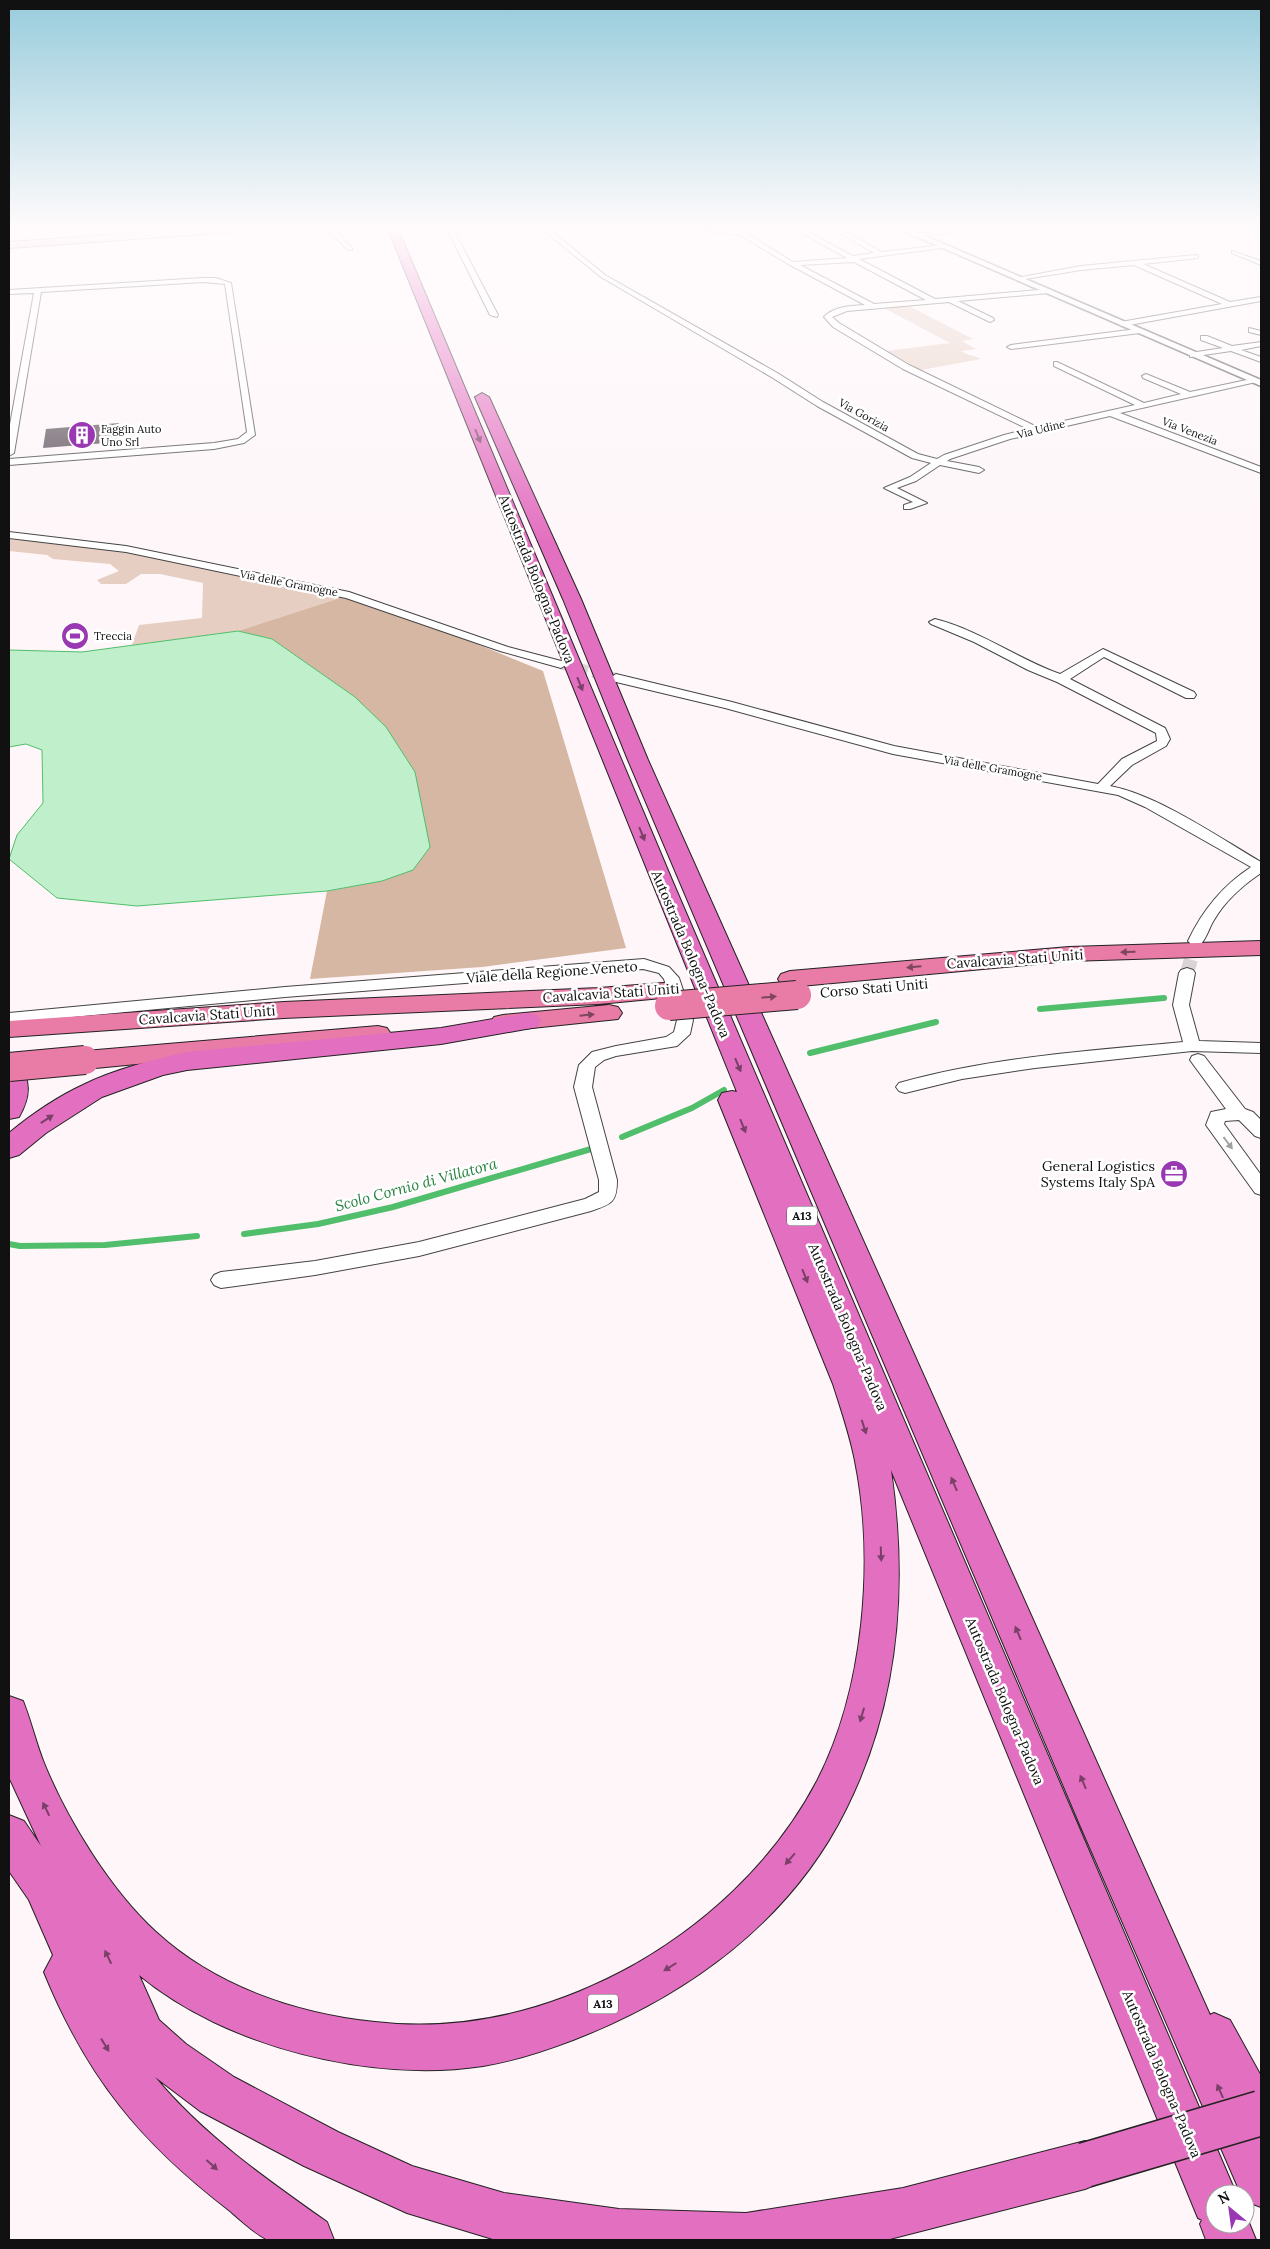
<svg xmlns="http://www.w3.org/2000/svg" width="1270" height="2249" font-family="Lora,serif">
	<rect width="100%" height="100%" fill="#fef6f9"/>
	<path fill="#e6cec2" d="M909,306L973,339L962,341L976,349L961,351C968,356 975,355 981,359L921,370L887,351L950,343L884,308Z
		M9,533L88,544L349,595L238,631L132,645L139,625L202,618L203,583L160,574H141L126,584H101L97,580L119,571L110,564L53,559L47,555L9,551Z"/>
	<path fill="#d5b7a3" d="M349,595L401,613L543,671L626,948L482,967L310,979L327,891L382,881L355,697L272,639L238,631Z"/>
	<path fill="#c0f0cb" stroke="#50be6b" d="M238,631L272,639L355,697L386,727L415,772L430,847L413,870L382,881L327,891L137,906L57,898L9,859L17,835L43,803L42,750L26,744L9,747V650L82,652Z"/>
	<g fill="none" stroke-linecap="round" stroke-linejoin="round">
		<path stroke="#50be6b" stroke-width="6" d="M1040,1009L1164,998
			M810,1053L936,1022
			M622,1137L692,1108L724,1090
			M244,1234L318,1224L393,1207L591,1149
			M9,1244L20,1246L105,1245L197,1236"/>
	</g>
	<path fill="#584e56" d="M119,423V442L43,448L46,429Z"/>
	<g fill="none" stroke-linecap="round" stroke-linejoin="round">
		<path stroke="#dad4d6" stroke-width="11" stroke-dasharray="11 5.5" stroke-linecap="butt" d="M561,664L615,678"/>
		<path stroke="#dad4d6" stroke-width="14" stroke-dasharray="14 7" stroke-linecap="butt" d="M1187,973L1196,941"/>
		<g stroke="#444" stroke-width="2">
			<path id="minor" d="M327,229H334L352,248V250H348Z
				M447,229H453L498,315L497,317L490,315Z
				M542,229H549L605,275L779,374L823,402L918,454L937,459L944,455L1004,435L1028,429L903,369L833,327L824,317C834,306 852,306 865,305L790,265L740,235L690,229L744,232L793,262L847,258L794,229H802L853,256L874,253L833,229H841L882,252L943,245L941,248L859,259L935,299L1049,289L1052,291L1049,293L958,301L993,318L994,320L990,322L949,302L847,311L832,317L839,323L909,365L1037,427L1135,405L1054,366V362H1057L1144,403L1181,394L1143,378L1142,376L1146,374L1190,392L1256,378V382L1120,413L1261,467V473L1110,416L1010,439L950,459L947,461L979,467L984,470L979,473L940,465L916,481L897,488L927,503L910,509H904V505L913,502L884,488L910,477L931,463L912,458L817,406L773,378L601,277ZM854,262L926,300L874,304L800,265Z
				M952,229H979L913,237L910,235Z
				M1247,229L1261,231V235L1248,230Z
				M1232,251L1261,261V265L1232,253Z
				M1196,255L1198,256V258L1143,264L1230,302L1261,297V301L1124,326H1121V322L1222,304L1134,265L1081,270L1019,280L1016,278L1081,266Z
				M203,278H216L231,283L255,435L244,443L214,449L9,465V459L214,443L238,439L247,432L225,284L203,282L41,292L14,453L9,456V430L34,293L9,294V290Z
				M1249,328L1261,331V335L1249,332Z
				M1137,329L1141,331L1140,333L1011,349L1007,347L1011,345Z
				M1201,336H1207L1232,346L1261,342V346L1241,350L1261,357V362L1231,351L1190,357V353L1223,348L1201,340Z
				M9,532L126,546L349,592L508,647L565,662L567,664L561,668L500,651L346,598L126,552L9,538Z
				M935,619C979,630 1018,659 1060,674L1103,649L1194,692L1196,695L1194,698H1186L1104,657L1070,679L1165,728L1170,739L1166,746L1132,765L1110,786C1158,795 1218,837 1261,862V873C1243,885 1225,901 1214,920C1209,928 1207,937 1201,944H1191L1188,941C1202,911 1222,886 1251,867L1145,807L1118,795L893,754L725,708L612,681L610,678L616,674L732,702L894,746L1098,784L1122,759L1157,741L1156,733L1057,682L1028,670L974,642L931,624L929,622Z
				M644,959L669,967L679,978L693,1020L690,1034L677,1046L616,1056L604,1060L595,1067L592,1087L617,1180C617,1202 612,1204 591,1211L419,1256L315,1275L221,1288L214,1285L211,1280L214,1275L221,1272L315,1261L419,1242L585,1199L599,1192V1180L574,1087L579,1065L592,1052L616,1046L666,1037L674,1032L677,1020L664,979L659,973L643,969L285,997L9,1023V1013L285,987Z
				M1187,968L1193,970L1195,973L1189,1005L1199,1041L1261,1043V1053L1192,1051L1035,1068L962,1079L905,1093L899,1091L896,1087L899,1083C991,1057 1088,1051 1183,1042L1173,1005L1179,973L1181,970Z
				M1198,1054L1204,1056L1245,1109L1253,1112L1261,1120V1138L1255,1136L1239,1120L1225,1121L1224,1124L1261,1175V1195L1255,1193L1206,1125L1211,1112L1226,1109L1190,1060L1192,1056Z"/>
		</g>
		<g stroke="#444" stroke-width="3">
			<path id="tertiary" d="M899,229H909L1261,380V386Z"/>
		</g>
		<g stroke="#333" stroke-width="2">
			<path id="secondary" d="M193,229H238L234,232L9,248V242Z"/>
		</g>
		<g stroke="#222" stroke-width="2">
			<path id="primary" d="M1261,941V955L1069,961L790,987L781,984L778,979L781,974L790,971L1069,947Z
				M663,983L672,985L675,991L672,997L599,1004L284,1018L9,1037V1021L284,1002L599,988Z
				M609,1005L618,1007L622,1013L618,1019L503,1031L494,1029L490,1023L494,1017L503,1015Z
				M378,1026L387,1028L391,1034L387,1040L85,1069L76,1066L72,1060L76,1054L85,1051Z"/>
		</g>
		<g stroke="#222" stroke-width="2">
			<path id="motorway" d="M388,229H398L672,880L1232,2184L1237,2194H1215V2224H1245V2213L1256,2240H1206L1200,2224L1202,2220L1198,2218L891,1470C908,1587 899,1703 846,1809C791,1921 687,1996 573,2040C544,2051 514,2061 483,2066C371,2083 226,2047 139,1975L159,2020L186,2044L234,2077L338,2132L412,2166L504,2193L619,2209L746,2213L903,2188L1085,2141L1102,2148L1109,2165L1102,2182L1085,2189L886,2240H496L407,2213L304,2166L200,2111L155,2077C203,2135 266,2179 327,2222L334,2240C318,2241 285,2243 269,2240C260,2238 238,2218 230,2211C140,2142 87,2077 44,1972L53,1955L29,1900L9,1871V1815L24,1821L41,1846L9,1777V1696L23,1701C31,1721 36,1743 44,1763C67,1820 111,1891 156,1932C216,1987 297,2014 375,2022C462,2032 544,2012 621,1972C702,1929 774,1863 817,1781C864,1690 875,1561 855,1461C850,1435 841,1409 833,1384L718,1100L722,1093L732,1091L737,1092Z
				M482,393L489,397L581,599L648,760L1210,2015L1214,2013L1230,2020L1261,2076V2207L1245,2201V2194H1241L1081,1827L628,760L563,599L475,397Z
				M528,1013L537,1015L541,1021L537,1027L441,1044L187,1070L163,1075L102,1097L46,1133L19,1155L9,1158V1133C31,1115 57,1097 83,1085C115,1069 153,1060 187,1052L441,1028Z
				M9,1058L18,1061C31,1081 31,1096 19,1117L9,1119Z"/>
		</g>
		<use href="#minor" fill="#fff" fill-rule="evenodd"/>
		<use href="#tertiary" fill="#fff" fill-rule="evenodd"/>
		<use href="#secondary" fill="#f6b9c9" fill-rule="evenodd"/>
		<use href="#primary" fill="#e97ba7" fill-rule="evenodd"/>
		<use href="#motorway" fill="#e36fc0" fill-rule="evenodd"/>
		<g stroke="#222" stroke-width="30" stroke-linecap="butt">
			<path id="primary-bridge" d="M669,1006L797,995
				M9,1067L85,1060"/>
		</g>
		<g stroke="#222" stroke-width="47" stroke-linecap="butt">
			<path id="motorway-bridge" d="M1085,2165L1261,2113"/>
		</g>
		<use href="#primary-bridge" stroke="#e97ba7" stroke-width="28"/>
		<use href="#motorway-bridge" stroke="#e36fc0" stroke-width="44"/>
	</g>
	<defs><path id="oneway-solid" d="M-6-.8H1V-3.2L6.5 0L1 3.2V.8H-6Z" transform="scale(1.25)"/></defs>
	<g fill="#7a4068">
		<use href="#oneway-solid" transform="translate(478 436) rotate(68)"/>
		<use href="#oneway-solid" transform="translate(580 684) rotate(68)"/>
		<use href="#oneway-solid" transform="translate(642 834) rotate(68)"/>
		<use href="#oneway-solid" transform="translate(738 1065) rotate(67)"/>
		<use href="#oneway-solid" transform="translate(47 1119) rotate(-33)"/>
		<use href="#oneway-solid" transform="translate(743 1126) rotate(68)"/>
		<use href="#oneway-solid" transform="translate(805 1276) rotate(68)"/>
		<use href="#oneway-solid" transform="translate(864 1427) rotate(72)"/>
		<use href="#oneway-solid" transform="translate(954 1484) rotate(-113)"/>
		<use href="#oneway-solid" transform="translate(881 1554) rotate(88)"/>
		<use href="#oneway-solid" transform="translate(1018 1633) rotate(-113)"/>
		<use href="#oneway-solid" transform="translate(862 1715) rotate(106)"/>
		<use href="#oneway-solid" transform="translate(1083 1782) rotate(-113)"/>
		<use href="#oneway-solid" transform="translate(46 1809) rotate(-116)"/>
		<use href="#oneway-solid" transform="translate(790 1859) rotate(131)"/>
		<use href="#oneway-solid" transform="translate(108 1957) rotate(-116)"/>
		<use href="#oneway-solid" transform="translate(670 1967) rotate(148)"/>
		<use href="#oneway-solid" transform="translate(105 2045) rotate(58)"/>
		<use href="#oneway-solid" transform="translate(1220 2091) rotate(-114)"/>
		<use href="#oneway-solid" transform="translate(212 2165) rotate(42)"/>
	</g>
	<g fill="#7d465c">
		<use href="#oneway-solid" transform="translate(1128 952) rotate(178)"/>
		<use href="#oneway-solid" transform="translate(914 967) rotate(175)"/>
		<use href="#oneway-solid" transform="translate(769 997) rotate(-5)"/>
		<use href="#oneway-solid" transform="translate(587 1015) rotate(-6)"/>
	</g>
	<use fill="#a0a0a0" href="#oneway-solid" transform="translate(1228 1143) rotate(53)"/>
	<linearGradient id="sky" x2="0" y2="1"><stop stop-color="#98ccdc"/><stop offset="0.42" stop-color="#fffbfc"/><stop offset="1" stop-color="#fffbfc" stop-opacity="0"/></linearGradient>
	<rect width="1270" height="544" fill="url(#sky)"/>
	<defs>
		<g id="building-disc" transform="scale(1.4375)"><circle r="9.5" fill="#9938b2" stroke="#fff"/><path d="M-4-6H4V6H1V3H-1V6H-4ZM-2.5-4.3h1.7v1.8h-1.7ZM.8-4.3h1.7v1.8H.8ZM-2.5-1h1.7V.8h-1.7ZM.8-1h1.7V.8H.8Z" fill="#fff"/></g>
		<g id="stadium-disc" transform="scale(1.4375)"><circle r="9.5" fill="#9938b2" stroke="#fff"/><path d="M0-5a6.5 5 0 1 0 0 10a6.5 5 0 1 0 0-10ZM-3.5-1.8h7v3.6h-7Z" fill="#fff"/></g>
		<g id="office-disc" transform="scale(1.4375)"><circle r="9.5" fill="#9938b2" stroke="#fff"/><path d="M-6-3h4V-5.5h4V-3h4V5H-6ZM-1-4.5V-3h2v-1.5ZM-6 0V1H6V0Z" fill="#fff"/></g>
	</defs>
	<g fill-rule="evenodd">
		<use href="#building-disc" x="82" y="435"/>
		<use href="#stadium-disc" x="75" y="636"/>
		<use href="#office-disc" x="1174" y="1174"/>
	</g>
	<g text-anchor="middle" stroke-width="5" stroke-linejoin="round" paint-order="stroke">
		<g font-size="11" fill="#111" stroke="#fff">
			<text transform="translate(864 415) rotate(29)" y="4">Via Gorizia</text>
			<text transform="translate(1041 429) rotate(-14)" y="4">Via Udine</text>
			<text transform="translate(1190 431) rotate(21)" y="4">Via Venezia</text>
			<text transform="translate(289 583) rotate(11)" y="4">Via delle Gramogne</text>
			<text transform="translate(993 768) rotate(10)" y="4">Via delle Gramogne</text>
		</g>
		<g font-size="11" fill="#111" stroke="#fff" text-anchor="start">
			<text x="101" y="433">Faggin Auto<tspan x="101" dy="13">Uno Srl</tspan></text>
			<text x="94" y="640">Treccia</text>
		</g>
		<g fill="#fff" stroke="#585858" stroke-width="1">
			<rect x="787" y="1206.5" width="30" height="19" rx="4"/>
			<rect x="588" y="1994.5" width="30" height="19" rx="4"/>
		</g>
		<g font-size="12" font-weight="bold" fill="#111">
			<text x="802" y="1220">A13</text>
			<text x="603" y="2008">A13</text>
		</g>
		<g font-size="14" fill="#111" stroke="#fff">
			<text transform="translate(537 579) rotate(68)" y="5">Autostrada Bologna-Padova</text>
			<text transform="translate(691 954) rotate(67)" y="5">Autostrada Bologna-Padova</text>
			<text transform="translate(1015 959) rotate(-4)" y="5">Cavalcavia Stati Uniti</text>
			<text transform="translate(552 972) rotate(-4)" y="5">Viale della Regione Veneto</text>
			<text transform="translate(874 988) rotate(-5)" y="5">Corso Stati Uniti</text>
			<text transform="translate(611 993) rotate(-4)" y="5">Cavalcavia Stati Uniti</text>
			<text transform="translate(207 1015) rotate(-4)" y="5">Cavalcavia Stati Uniti</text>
			<text transform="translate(848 1327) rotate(67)" y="5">Autostrada Bologna-Padova</text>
			<text transform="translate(1005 1701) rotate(67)" y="5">Autostrada Bologna-Padova</text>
			<text transform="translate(1162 2074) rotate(67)" y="5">Autostrada Bologna-Padova</text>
		</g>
		<g font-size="14" fill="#111" stroke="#fff" text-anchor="end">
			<text x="1155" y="1171">General Logistics<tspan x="1155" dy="16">Systems Italy SpA</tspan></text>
		</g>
		<g font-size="15" font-style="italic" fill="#25813f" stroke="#fff">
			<text transform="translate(416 1185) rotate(-15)" y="5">Scolo Cornio di Villatora</text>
		</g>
	</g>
	<rect width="1270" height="2249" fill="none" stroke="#111111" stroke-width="20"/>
	<g transform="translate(1230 2209) rotate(331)"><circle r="24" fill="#ffffff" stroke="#a0a0a0"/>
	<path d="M0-4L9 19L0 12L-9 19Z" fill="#9938b2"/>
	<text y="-8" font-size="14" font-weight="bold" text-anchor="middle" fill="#111111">N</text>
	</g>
</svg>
